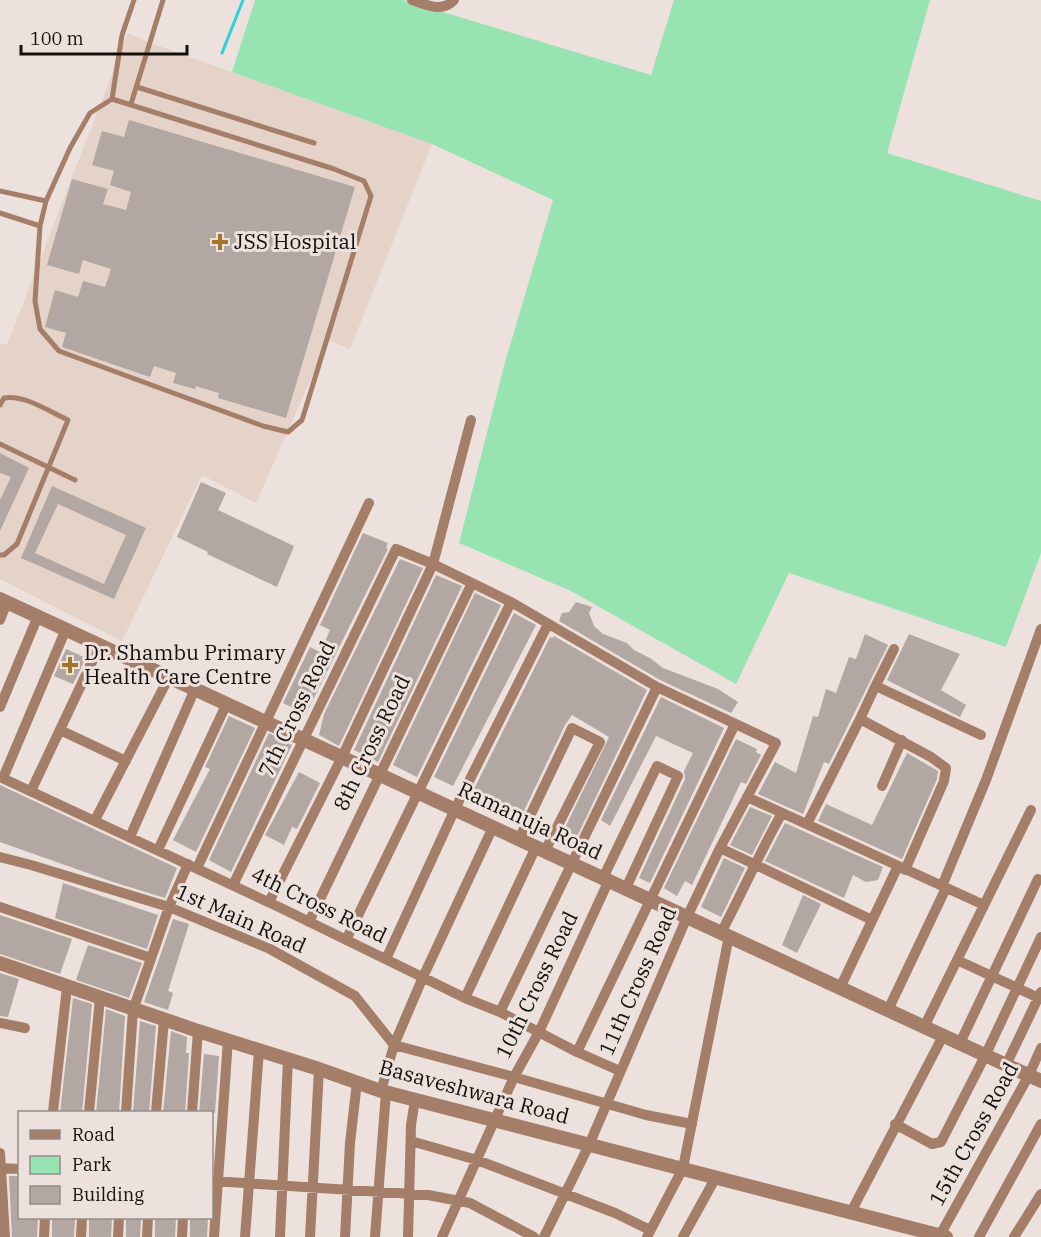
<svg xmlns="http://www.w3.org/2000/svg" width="1041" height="1237" font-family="'IBM Plex Serif',serif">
	<rect width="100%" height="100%" fill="#ece1dc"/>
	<path fill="#e5d2c9" d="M128,33L145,41L432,144L350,349L328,340L256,503L202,475L122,641L0,579V343L7,345Z"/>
	<path fill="#97e3b1" d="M255,0H403L651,75L674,0H930L887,153L1041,201V553L1006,647L789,573L736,684L571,591L459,543L504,366L553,200L432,144L232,72Z"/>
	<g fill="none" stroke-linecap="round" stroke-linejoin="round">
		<path stroke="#2ad1de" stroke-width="3" d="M222,53L243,0"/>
	</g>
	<path fill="#b2a7a2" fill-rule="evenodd" d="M129,120L355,187L286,418L218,398L219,393L196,386L195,389L173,383L176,373L154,366L150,377L62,347L66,333L45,327L55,290L78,297L83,281L105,287L111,269L83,260L79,274L47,265L72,179L108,189L103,204L126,210L131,192L110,185L114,171L92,165L102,131L124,137Z
		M0,453L29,468L0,531V500L11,477L0,473Z
		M201,482L226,493L218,510L294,546L277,587L207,554L208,552L177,537Z
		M52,486L146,528L114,599L21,558ZM58,504L126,535L104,584L35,553Z
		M363,533L388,543L386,548L388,549L306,714L283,703L310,647L320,652L330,630L320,625Z
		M400,559L423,568L339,746L319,735L324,714Z
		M436,575L462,586L378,762L354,750Z
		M475,593L501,605L417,777L393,765Z
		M576,602L592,607L589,613L594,626L603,634L627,643L634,650L650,658L663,668L718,689L738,702L731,713L660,680L559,621L562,613L569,612Z
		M514,613L536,625L453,786L434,777Z
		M865,634L888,645L829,764L824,762L803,814L758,794L775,762L796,773L813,716L818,717L826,689L836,693L849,657L856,659Z
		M909,634L960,654L941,690L966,705L960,717L887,680Z
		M554,636L647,690L572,847L559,840L609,737L572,715L565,725L519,821L471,795L550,637L553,638Z
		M66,649L86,658L73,684L54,676Z
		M661,697L724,728L650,883L639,878L685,779L684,771L693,753L656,736L610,826L601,820Z
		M229,716L255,728L196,852L173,840L210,769L205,767Z
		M269,733L292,745L231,872L209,860Z
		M736,739L757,749L756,752L761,755L746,784L741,782L692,885L685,881L677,896L664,888Z
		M907,753L938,771L937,779L902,859L818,821L826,804L872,825Z
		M299,772L320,783L297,829L292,827L284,845L265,835Z
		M0,785L177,868L165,898L113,882L0,842Z
		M750,807L772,816L752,855L730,845Z
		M785,823L883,867L878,880L866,882L853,875L844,898L765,861Z
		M724,858L745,868L721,917L701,907Z
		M63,883L158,915L147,949L55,918Z
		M803,895L821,904L797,953L782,945Z
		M0,915L72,939L60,974L0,954Z
		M173,919L189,924L168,991L173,993L168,1010L144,1002Z
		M88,945L142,963L129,998L76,980Z
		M0,973L19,979L8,1017L0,1016Z
		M73,998L92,1004L82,1113H60Z
		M106,1009L125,1016L119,1113H96Z
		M140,1021L156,1026L149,1113H133Z
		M171,1031L187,1037L186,1053H189L185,1113H163Z
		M204,1054L219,1056L215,1113H199Z
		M9,1176H20V1218H38L37,1237H12Z
		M52,1218H75L74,1237H52Z
		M89,1218H112L111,1237H89Z
		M126,1218H141L140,1237H126Z
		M155,1218H176L175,1237H155Z
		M190,1218H208L207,1237H190Z"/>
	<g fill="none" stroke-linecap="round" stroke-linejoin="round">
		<path stroke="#a47e68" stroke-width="5" d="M137,87L314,143
			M112,99L334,169L364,181L371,196L302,420L288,432L263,426L59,351L40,329L35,301L40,226L46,201L70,148L90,113Z
			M112,99L122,35L134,0
			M131,104L163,0
			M0,191L46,201
			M0,213L40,226
			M0,405L4,398C24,394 50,412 68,420L17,544L4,555H0
			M0,444L75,480"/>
		<path stroke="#a47e68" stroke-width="10" d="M412,0C427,5 442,13 454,0
			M0,620L7,602
			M874,689L894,649
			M0,707L38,616
			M60,730L126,761
			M0,777L281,908L465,998L500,1012L577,1052L620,1071
			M3,778L66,629
			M882,786L902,740
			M31,791L100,645
			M747,797L984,905
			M95,820L169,677
			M807,824L860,719
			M493,827L423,977L394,1045L514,1077L646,1115L692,1124
			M130,837L195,689
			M519,839L572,728L600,742L545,851
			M720,848L872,920
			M158,850L227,703
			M0,857L31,865L169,907L270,949L355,996L394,1045L381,1091
			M197,868L369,503
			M905,870L944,781L946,768L931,757L860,719L874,689L878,687L981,735
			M603,878L657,766L678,776L626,888
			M233,885L396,549L433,564L511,602L657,687L776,743L720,848L687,917L589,1145L544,1237
			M942,886L986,780L1041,629
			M269,902L342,757L433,564L471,420
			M0,907L151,958
			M309,922L472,583
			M721,933C742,893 760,852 782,813
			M346,940L511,602
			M386,959L455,809L548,624
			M957,960L1041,999
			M840,988L898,866
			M465,998L536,847
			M888,1010L946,888
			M500,1012L657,687
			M0,1023L25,1028
			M924,1027L1031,810
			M960,1043L1038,879
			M577,1052L735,724
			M1006,1065L1041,992
			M53,1112L67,987
			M89,1112L100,998
			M126,1112L133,1010L169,907L188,864
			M156,1112L164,1020
			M192,1112L198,1031
			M895,1124L932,1144L941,1142L985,1056L1041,937
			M411,1141L477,1160L615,1213L650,1230
			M0,1153L5,1237
			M0,1168L20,1169
			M212,1181L428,1195L470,1203L534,1237
			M851,1212L943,1036
			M44,1237L45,1218
			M81,1237L82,1218
			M118,1237L119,1218
			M147,1237L148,1218
			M182,1237L183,1218
			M214,1237L228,1040
			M245,1237L259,1050
			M280,1237L288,1059
			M310,1237L319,1069
			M345,1237L350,1143L357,1082
			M375,1237L386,1092
			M408,1237L411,1125L415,1100
			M442,1237L514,1077L539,1032L609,880
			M647,1237L683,1168L729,936
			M683,1237L716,1177
			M939,1237L1029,1075L1041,1048
			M979,1237L1041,1124
			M1014,1237L1041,1194"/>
		<path stroke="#a47e68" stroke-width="14" d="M0,599L1041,1081
			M0,963L198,1031L319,1069L381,1091L946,1237"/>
	</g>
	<g fill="#a47528" stroke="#ece1dc" stroke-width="2">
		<path d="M217 233h6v6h6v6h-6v6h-6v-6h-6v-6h6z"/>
		<path d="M67 656h6v6h6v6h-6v6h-6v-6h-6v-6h6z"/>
	</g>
	<g text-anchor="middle" stroke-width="6" stroke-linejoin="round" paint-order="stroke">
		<g font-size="21" fill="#13100e" stroke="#ece1dc" text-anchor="start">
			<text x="234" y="249">JSS Hospital</text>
			<text x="84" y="660">Dr. Shambu Primary<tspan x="84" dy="24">Health Care Centre</tspan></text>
		</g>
		<g font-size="21" fill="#13100e" stroke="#ece1dc">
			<text transform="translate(297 709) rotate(-64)" y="7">7th Cross Road</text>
			<text transform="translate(372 743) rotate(-64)" y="7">8th Cross Road</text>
			<text transform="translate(530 821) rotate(25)" y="7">Ramanuja Road</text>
			<text transform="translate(319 905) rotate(26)" y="7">4th Cross Road</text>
			<text transform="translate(241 919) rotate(24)" y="7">1st Main Road</text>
			<text transform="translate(638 981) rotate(-66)" y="7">11th Cross Road</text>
			<text transform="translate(537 985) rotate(-64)" y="7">10th Cross Road</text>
			<text transform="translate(474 1092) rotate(15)" y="7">Basaveshwara Road</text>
			<text transform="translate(974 1134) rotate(-61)" y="7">15th Cross Road</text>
		</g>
	</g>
	<rect x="18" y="1111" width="195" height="108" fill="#ece1dc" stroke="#958d8a" stroke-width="1.5"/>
	<rect x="30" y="1130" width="30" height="9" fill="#a47e68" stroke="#958d8a" stroke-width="1.5"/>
	<text x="72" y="1141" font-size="18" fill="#13100e">Road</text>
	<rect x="30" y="1156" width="30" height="18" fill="#97e3b1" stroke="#958d8a" stroke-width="1.5"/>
	<text x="72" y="1171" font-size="18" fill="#13100e">Park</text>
	<rect x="30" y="1186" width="30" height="18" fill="#b2a7a2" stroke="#958d8a" stroke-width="1.5"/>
	<text x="72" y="1201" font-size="18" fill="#13100e">Building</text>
	<path d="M21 45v9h166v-9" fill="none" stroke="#13100e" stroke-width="3"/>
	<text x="30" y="45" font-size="18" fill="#13100e" stroke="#ece1dc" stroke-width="4.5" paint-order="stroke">100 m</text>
</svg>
